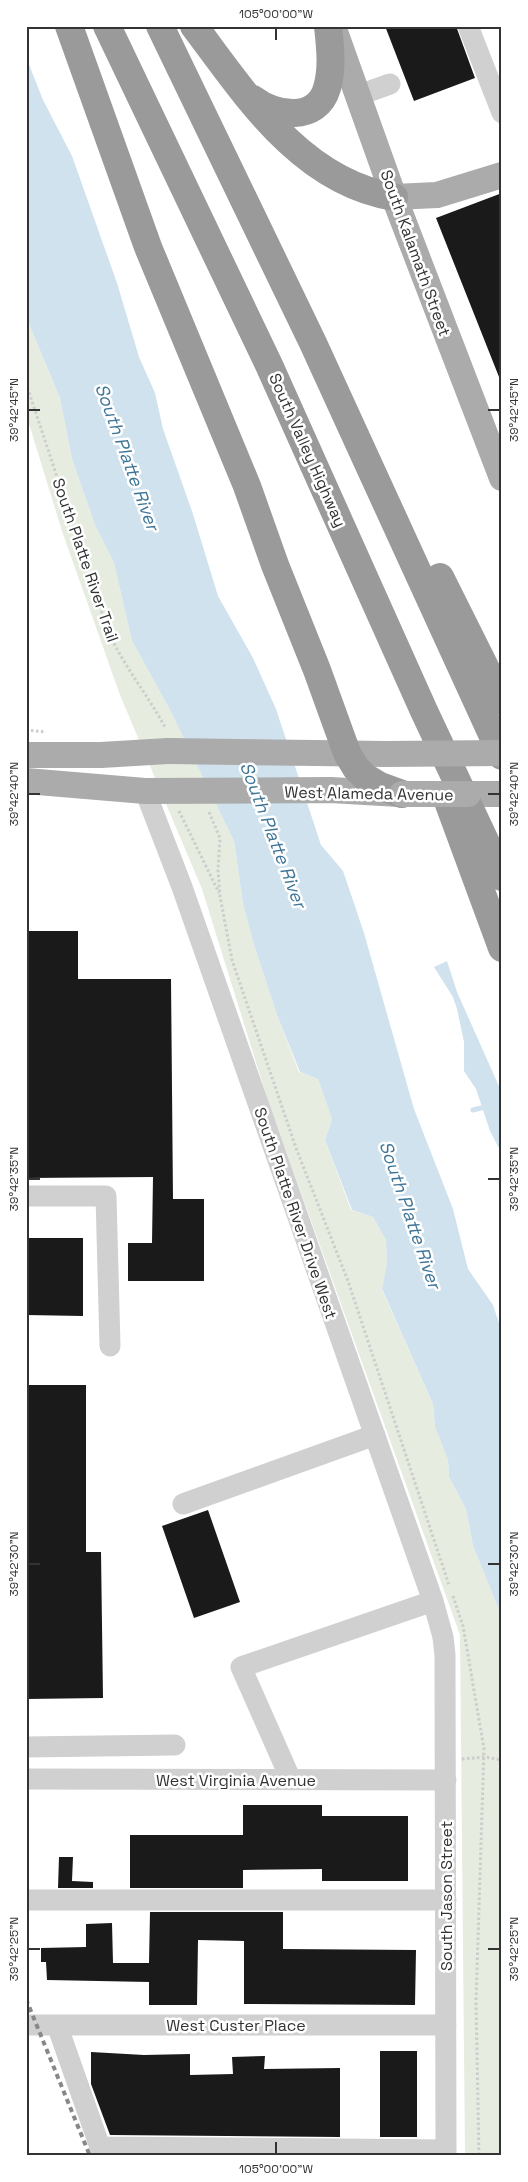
<svg xmlns="http://www.w3.org/2000/svg" width="528" height="2182" font-family="'Space Grotesk',sans-serif">
	<rect width="100%" height="100%" fill="#fff"/>
	<path fill="#e6ecdf" d="M26,317L60,398L72,459L95,525L114,563L132,641L170,710L234,841L243,904L254,945L277,1015L299,1072L318,1079L332,1119L325,1140L351,1210L373,1217L386,1240L387,1263L382,1290L433,1404L435,1427L448,1460L449,1477L466,1509L473,1546L502,1617V2156H465L460,1635L268,1101L202,889L120,695L62,531L26,414Z"/>
	<path fill="#cfe2ee" d="M26,57L43,100L72,156L117,283L139,357L155,393L163,429L193,514L218,596L253,658L276,709L321,845L343,871L364,933L414,1109L453,1209L468,1269L493,1305L502,1332V1617L473,1546L466,1509L449,1477L448,1460L435,1427L433,1404L382,1289L387,1263L386,1240L373,1217L352,1210L325,1140L332,1119L318,1079L300,1072L277,1015L254,945L243,904L234,841L170,710L132,641L114,563L95,525L72,459L60,398L26,317Z
		M447,961L457,992L502,1093V1154L490,1131L476,1089L464,1071V1042L457,1009L453,997L434,967Z"/>
	<g fill="none" stroke-linecap="round" stroke-linejoin="round">
		<path stroke="#cfe2ee" stroke-width="5" d="M473,1110L481,1108"/>
	</g>
	<path fill="#1a1a1a" d="M385,26H456L475,78L414,101Z
		M502,193V382H501L436,218Z
		M26,931H78V979H171L173,1199H204V1281H128V1243H152L153,1177L26,1178Z
		M26,1238H83V1316L26,1315Z
		M26,1385H86V1552H101L103,1698L26,1699Z
		M208,1510L240,1602L194,1618L162,1526Z
		M243,1805H322V1816H408V1881H322V1869L243,1870V1888H130V1835H243Z
		M59,1857H73L72,1881L93,1882V1888H58Z
		M150,1912H283V1949L416,1950L415,2005L244,2004V1941L198,1940L197,2005H149V1982L47,1980L46,1962H41V1948L86,1947V1924L112,1923L113,1963H149Z
		M380,2051H417V2137H380Z
		M91,2052L144,2055L190,2054V2075L233,2074L232,2057L265,2056L264,2069L340,2068V2137L110,2135L91,2084Z"/>
	<g fill="none" stroke-linecap="round" stroke-linejoin="round">
		<path stroke="#cdcdcd" stroke-width="3" stroke-dasharray="2.5 2.5" stroke-linecap="butt" d="M26,383L108,631C123,665 147,694 165,727
			M26,730L46,732
			M179,811L219,893
			M209,812L220,838L218,870L220,896L232,960L296,1148L348,1281L449,1585
			M453,1596L463,1626L484,1749L476,2002L479,2156
			M462,1759L485,1757L502,1760"/>
		<path stroke="#d0d0d0" stroke-width="21" d="M468,26L502,113
			M359,95L390,84
			M145,791L182,887L433,1601L443,1637L445,1655L446,2156
			M26,1196H106L110,1346
			M183,1504L375,1435
			M26,1747L175,1745
			M26,1779L446,1780
			M291,1780L241,1667L433,1601
			M26,1900H446
			M26,2025H446
			M57,2025L100,2147L446,2150"/>
		<path stroke="#ababab" stroke-width="26" d="M333,26L394,197L502,478
			M394,197L437,195L502,175
			M315,753L386,754
			M26,755H101L168,751
			M26,781L145,791L331,790L399,794
			M468,794H502"/>
		<path stroke="#9a9a9a" stroke-width="28" d="M69,26L148,247L247,486L275,565L317,670L347,753L356,768L365,777L380,786L402,794
			M107,26L269,365L424,711L502,877
			M160,26L313,343L502,756
			M194,26C246,95 301,182 394,197
			M253,99C275,116 317,123 327,88C333,68 330,46 328,26
			M440,577L502,701
			M446,796L502,948"/>
		<path stroke="#888" stroke-width="4" stroke-dasharray="5 4" stroke-linecap="butt" d="M26,1999L90,2156"/>
		<path stroke="#ababab" stroke-width="26" d="M168,751L315,753
			M386,754L502,753
			M402,794H468"/>
	</g>
	<path fill="none" stroke="#333" stroke-width="2" d="M276,28V40M28,410H40M488,410H500M28,794H40M488,794H500M28,1179H40M488,1179H500M28,1564H40M488,1564H500M28,1949H40M488,1949H500M276,2142V2154"/>
	<g text-anchor="middle" stroke-width="5" stroke-linejoin="round" paint-order="stroke">
		<g font-size="16" fill="#333" stroke="#fff">
			<text transform="translate(416 253) rotate(70)" y="6">South Kalamath Street</text>
			<text transform="translate(308 450) rotate(66)" y="6">South Valley Highway</text>
			<text transform="translate(86 560) rotate(71)" y="6">South Platte River Trail</text>
			<text transform="translate(369 793) rotate(1)" y="6">West Alameda Avenue</text>
			<text transform="translate(296 1213) rotate(71)" y="6">South Platte River Drive West</text>
			<text x="236" y="1786">West Virginia Avenue</text>
			<text transform="translate(446 1896) rotate(-90)" y="6">South Jason Street</text>
			<text x="236" y="2031">West Custer Place</text>
		</g>
		<g font-size="18" font-style="italic" fill="#3f7597" stroke="#fff">
			<text transform="translate(127 457) rotate(70)" y="6">South Platte River</text>
			<text transform="translate(273 835) rotate(69)" y="6">South Platte River</text>
			<text transform="translate(410 1215) rotate(71)" y="6">South Platte River</text>
		</g>
	</g>
	<rect width="528" height="2182" fill="none" stroke="#ffffff" stroke-width="55"/>
	<rect x="28" y="28" width="472" height="2126" fill="none" stroke="#333" stroke-width="2"/>
	<g font-size="12" text-anchor="middle" fill="#333">
		<text x="276" y="18">105°00'00"W</text>
		<text transform="translate(14 410) rotate(-90)" y="4">39°42'45"N</text>
		<text transform="translate(514 410) rotate(-90)" y="4">39°42'45"N</text>
		<text transform="translate(14 794) rotate(-90)" y="4">39°42'40"N</text>
		<text transform="translate(514 794) rotate(-90)" y="4">39°42'40"N</text>
		<text transform="translate(14 1179) rotate(-90)" y="4">39°42'35"N</text>
		<text transform="translate(514 1179) rotate(-90)" y="4">39°42'35"N</text>
		<text transform="translate(14 1564) rotate(-90)" y="4">39°42'30"N</text>
		<text transform="translate(514 1564) rotate(-90)" y="4">39°42'30"N</text>
		<text transform="translate(14 1949) rotate(-90)" y="4">39°42'25"N</text>
		<text transform="translate(514 1949) rotate(-90)" y="4">39°42'25"N</text>
		<text x="276" y="2173">105°00'00"W</text>
	</g>
</svg>
